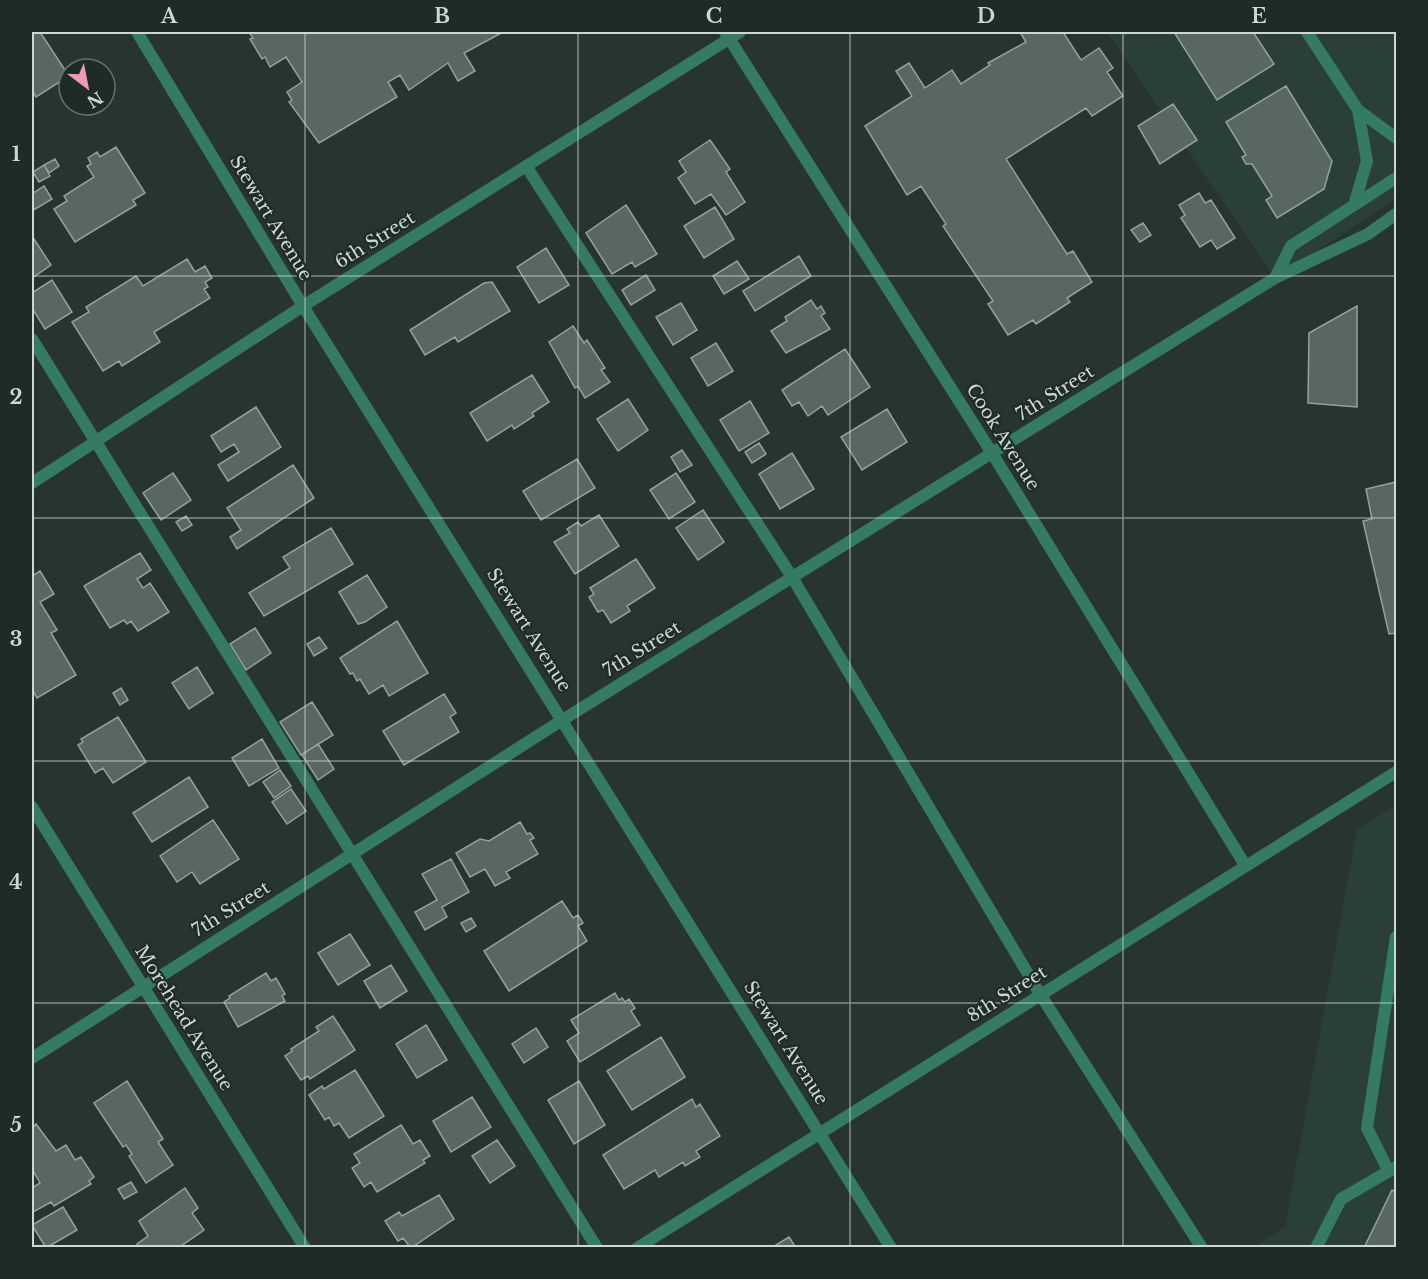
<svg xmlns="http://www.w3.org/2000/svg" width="1428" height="1279" font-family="'Libre Baskerville',serif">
	<rect width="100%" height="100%" fill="#28352f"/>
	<path fill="#2a3f37" d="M1107,32H1396V199L1275,278Z
		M1396,805V1247L1252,1248L1285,1227L1357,829Z"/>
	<path fill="#586760" stroke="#93a29b" stroke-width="1.5" d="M32,32H40L69,76L36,97L32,89Z
		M249,32H503L464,53L475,71L458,81L448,63L409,90L400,75L388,82L397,97L319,143L289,102L292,100L287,92L302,82L286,57L270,67L265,57L262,59L250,39L253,38Z
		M1020,32H1063L1081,60L1099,48L1113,68L1107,72L1123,96L1092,116L1086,108L1006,159L1067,254L1073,251L1092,282L1067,298L1070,302L1036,324L1033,320L1008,335L988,304L993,301L943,226L946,224L921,186L907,195L865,126L912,96L896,71L909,63L925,88L952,70L961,84L990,65L988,63L1026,42Z
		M1174,32H1253L1274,64L1217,100Z
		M1286,86L1332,161L1324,189L1277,218L1266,200L1272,196L1252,164H1246L1242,157L1246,155L1226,122Z
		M1173,104L1197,140L1160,164L1138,126Z
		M710,140L730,169L726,172L745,202L726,215L711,194L695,204L678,178L686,172L679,161Z
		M116,147L145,193L133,200L136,205L75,242L54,209L67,201L64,196L94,177L87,166L91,164L88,158L97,152L100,157Z
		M55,159L59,166L49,173L44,165Z
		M44,165L50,176L39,182L33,172Z
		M44,186L52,199L32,211V194Z
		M1199,193L1205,203L1211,200L1235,238L1217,249L1211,240L1200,247L1181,218L1185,215L1179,205Z
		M626,205L657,254L635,267L632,262L612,274L586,233Z
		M715,207L734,239L704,258L684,226Z
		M1143,223L1151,235L1140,242L1131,230Z
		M32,236L51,265L32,278Z
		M546,248L569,285L539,303L517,267Z
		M799,256L811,276L755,311L743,291Z
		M187,259L195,272L205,266L212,278L205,282L208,287L204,289L210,298L154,332L160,342L122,366L119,361L103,371L72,322L89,312L86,307L136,276L143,286Z
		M737,261L749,279L724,294L713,276Z
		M646,275L655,290L631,305L622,290Z
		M52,280L72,312L45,329L32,308V293Z
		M492,282L510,311L458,342L455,337L425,355L410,330L484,283Z
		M811,300L817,309L821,306L825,313L821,316L830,329L786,353L771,331L787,321L785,317Z
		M681,303L697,330L673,345L656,317Z
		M1357,306V407L1308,403L1309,333Z
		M573,326L584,343L587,340L605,368L601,370L610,382L585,398L578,386L575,388L549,342Z
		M716,343L733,371L708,386L691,358Z
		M845,349L870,387L828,415L822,406L808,416L799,402L792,406L782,390Z
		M532,375L549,402L532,413L534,416L514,429L512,425L487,441L470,413Z
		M628,399L648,430L618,451L597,419Z
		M750,401L769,433L739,451L720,420Z
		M256,407L281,447L228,481L218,465L239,452L234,444L221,452L211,436Z
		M887,409L907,442L862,470L841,437Z
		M759,443L766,454L752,463L745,452Z
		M682,450L692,465L680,472L671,457Z
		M792,453L814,489L780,509L759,474Z
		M577,459L595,488L541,520L523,491Z
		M293,465L314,498L237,549L230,537L241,530L227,508Z
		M173,473L191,500L161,520L143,493Z
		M676,473L695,502L669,519L650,490Z
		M1396,482V633L1389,634L1363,521L1372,519L1366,489Z
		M703,510L724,542L698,560L676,528Z
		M599,515L619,546L575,574L554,542L570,533L567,529L578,522L581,526Z
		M186,516L192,525L182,531L176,522Z
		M331,528L353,564L264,616L249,593L290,568L283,557Z
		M140,553L151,570L137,579L143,588L150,583L169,612L138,631L131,621L127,624L124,620L110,628L84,586Z
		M636,559L655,588L627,606L630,611L611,623L603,610L598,612L589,597L594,594L590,588Z
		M40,571L54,594L40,602L57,630L51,633L76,675L37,698L32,689V576Z
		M367,575L387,607L365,622L358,624L339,592Z
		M397,621L428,673L389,696L383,685L369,694L360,679L357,681L353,673L350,674L340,658Z
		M255,628L271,653L246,670L230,644Z
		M319,637L327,648L314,656L307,644Z
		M197,667L213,693L189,709L172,683Z
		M121,688L128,700L120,705L113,693Z
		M444,694L456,713L450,717L459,732L404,765L383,731Z
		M312,702L333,735L301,755L280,722Z
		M118,717L146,762L113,783L103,768L95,773L78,745L83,742L81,739Z
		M262,739L279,768L249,786L232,758Z
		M318,744L334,769L318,780L302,755Z
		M280,770L291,786L274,798L263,782Z
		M189,777L208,807L152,842L133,813Z
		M291,789L306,811L287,824L272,802Z
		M213,820L239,859L200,884L192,872L177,882L160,856Z
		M520,822L527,834L530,833L534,838L530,840L538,854L506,872L510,878L495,886L485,869L470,877L456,853L480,839L489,841Z
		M451,859L469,892L442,907L447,917L425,930L415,912L437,900L422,874Z
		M562,901L573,918L578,915L583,923L578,926L587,941L509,991L484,951Z
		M471,918L476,926L466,932L461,923Z
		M350,934L370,965L338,985L318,953Z
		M391,965L407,991L380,1008L364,981Z
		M266,973L271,981L276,978L285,994L282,996L285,1001L238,1027L224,1002L230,998L229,996Z
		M615,993L619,1000L622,998L625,1002L629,999L635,1008L631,1011L640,1025L580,1062L567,1041L579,1033L571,1020Z
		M333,1016L355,1050L310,1079L308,1076L301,1080L285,1056L292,1051L291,1049L319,1031L316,1027Z
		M426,1025L447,1060L417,1078L396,1044Z
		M536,1028L548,1047L524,1063L512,1044Z
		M661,1037L685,1077L632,1110L607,1071Z
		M355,1070L384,1116L349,1138L339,1123L334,1126L329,1117L325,1120L309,1095L322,1086L324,1089Z
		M127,1081L163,1139L158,1142L173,1165L146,1183L129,1156L132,1154L126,1145L123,1147L94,1103Z
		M579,1081L605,1125L574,1144L548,1100Z
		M472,1097L491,1127L451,1152L433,1121Z
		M692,1099L696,1107L700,1104L720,1136L696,1151L700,1157L685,1166L683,1162L659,1177L655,1170L624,1189L603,1155Z
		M36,1124L56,1151L66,1145L75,1160L81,1157L94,1177L89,1181L91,1184L54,1206L51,1202L33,1212L32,1188L40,1183L32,1169V1128Z
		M401,1125L413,1144L420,1140L430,1156L423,1160L425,1163L377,1192L371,1182L364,1187L352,1168L360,1163L354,1154Z
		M497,1140L515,1166L490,1183L472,1156Z
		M131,1182L137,1192L124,1199L118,1189Z
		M185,1188L198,1208L192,1213L204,1230L178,1248H139L137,1244L148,1236L139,1221Z
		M1392,1190L1396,1192V1248H1364Z
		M439,1195L454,1219L411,1248L403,1238L398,1241L385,1221L399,1212L402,1216Z
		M63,1207L77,1230L46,1248L32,1225Z
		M789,1237L796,1248H771Z"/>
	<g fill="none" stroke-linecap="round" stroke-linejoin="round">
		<path stroke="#357b63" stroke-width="12" d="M526,166L792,577L1040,994L1202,1248
			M32,339L597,1248
			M1388,1170L1367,1128L1396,937
			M1316,1248L1341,1199L1396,1167"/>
		<path stroke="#357b63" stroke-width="12" d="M137,32L303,306L891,1248
			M725,32L992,453L1245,865
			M1307,32L1358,110L1396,138
			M1354,205L1367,161L1358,110
			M1275,278L1291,246L1396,178
			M32,483L303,306L740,32
			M32,807L305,1248
			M32,1058L564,719L992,453L1275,278L1368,234L1396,214
			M637,1248L1396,772"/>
	</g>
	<path fill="none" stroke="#cfd7d4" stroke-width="1.5" stroke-opacity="0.55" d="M305,32V1248M578,32V1248M850,32V1248M1123,32V1248M32,276H1396M32,518H1396M32,761H1396M32,1003H1396"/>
	<g text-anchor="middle" stroke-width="4.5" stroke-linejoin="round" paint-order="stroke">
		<g font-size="18" fill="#cfd7d4" stroke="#1e2b26">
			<text transform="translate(271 218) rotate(59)" y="6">Stewart Avenue</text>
			<text transform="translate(375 240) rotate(-32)" y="6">6th Street</text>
			<text transform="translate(1055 393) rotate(-32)" y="6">7th Street</text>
			<text transform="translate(1003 437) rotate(58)" y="6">Cook Avenue</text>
			<text transform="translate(529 630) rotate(58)" y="6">Stewart Avenue</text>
			<text transform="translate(642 649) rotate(-32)" y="6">7th Street</text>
			<text transform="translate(231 909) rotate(-32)" y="6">7th Street</text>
			<text transform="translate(1007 994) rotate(-32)" y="6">8th Street</text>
			<text transform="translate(184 1018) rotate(58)" y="6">Morehead Avenue</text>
			<text transform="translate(786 1043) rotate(58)" y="6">Stewart Avenue</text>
		</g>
	</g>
	<rect width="1428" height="1279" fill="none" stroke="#1e2b26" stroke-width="66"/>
	<g transform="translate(87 87) rotate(148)"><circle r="28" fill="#1e2b26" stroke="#65706c" stroke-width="1.5"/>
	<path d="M0-4.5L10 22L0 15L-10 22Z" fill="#f19ab1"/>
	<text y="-9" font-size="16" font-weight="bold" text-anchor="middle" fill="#cfd7d4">N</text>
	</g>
	<rect x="33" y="33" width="1362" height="1213" fill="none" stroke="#cfd7d4" stroke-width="2"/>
	<g font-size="20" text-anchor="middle" font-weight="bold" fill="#cfd7d4">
		<text x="169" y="23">A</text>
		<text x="442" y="23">B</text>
		<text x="714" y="23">C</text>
		<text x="986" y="23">D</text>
		<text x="1259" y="23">E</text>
		<text x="16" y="161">1</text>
		<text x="16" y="404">2</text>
		<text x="16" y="646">3</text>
		<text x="16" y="889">4</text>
		<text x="16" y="1132">5</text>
	</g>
</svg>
